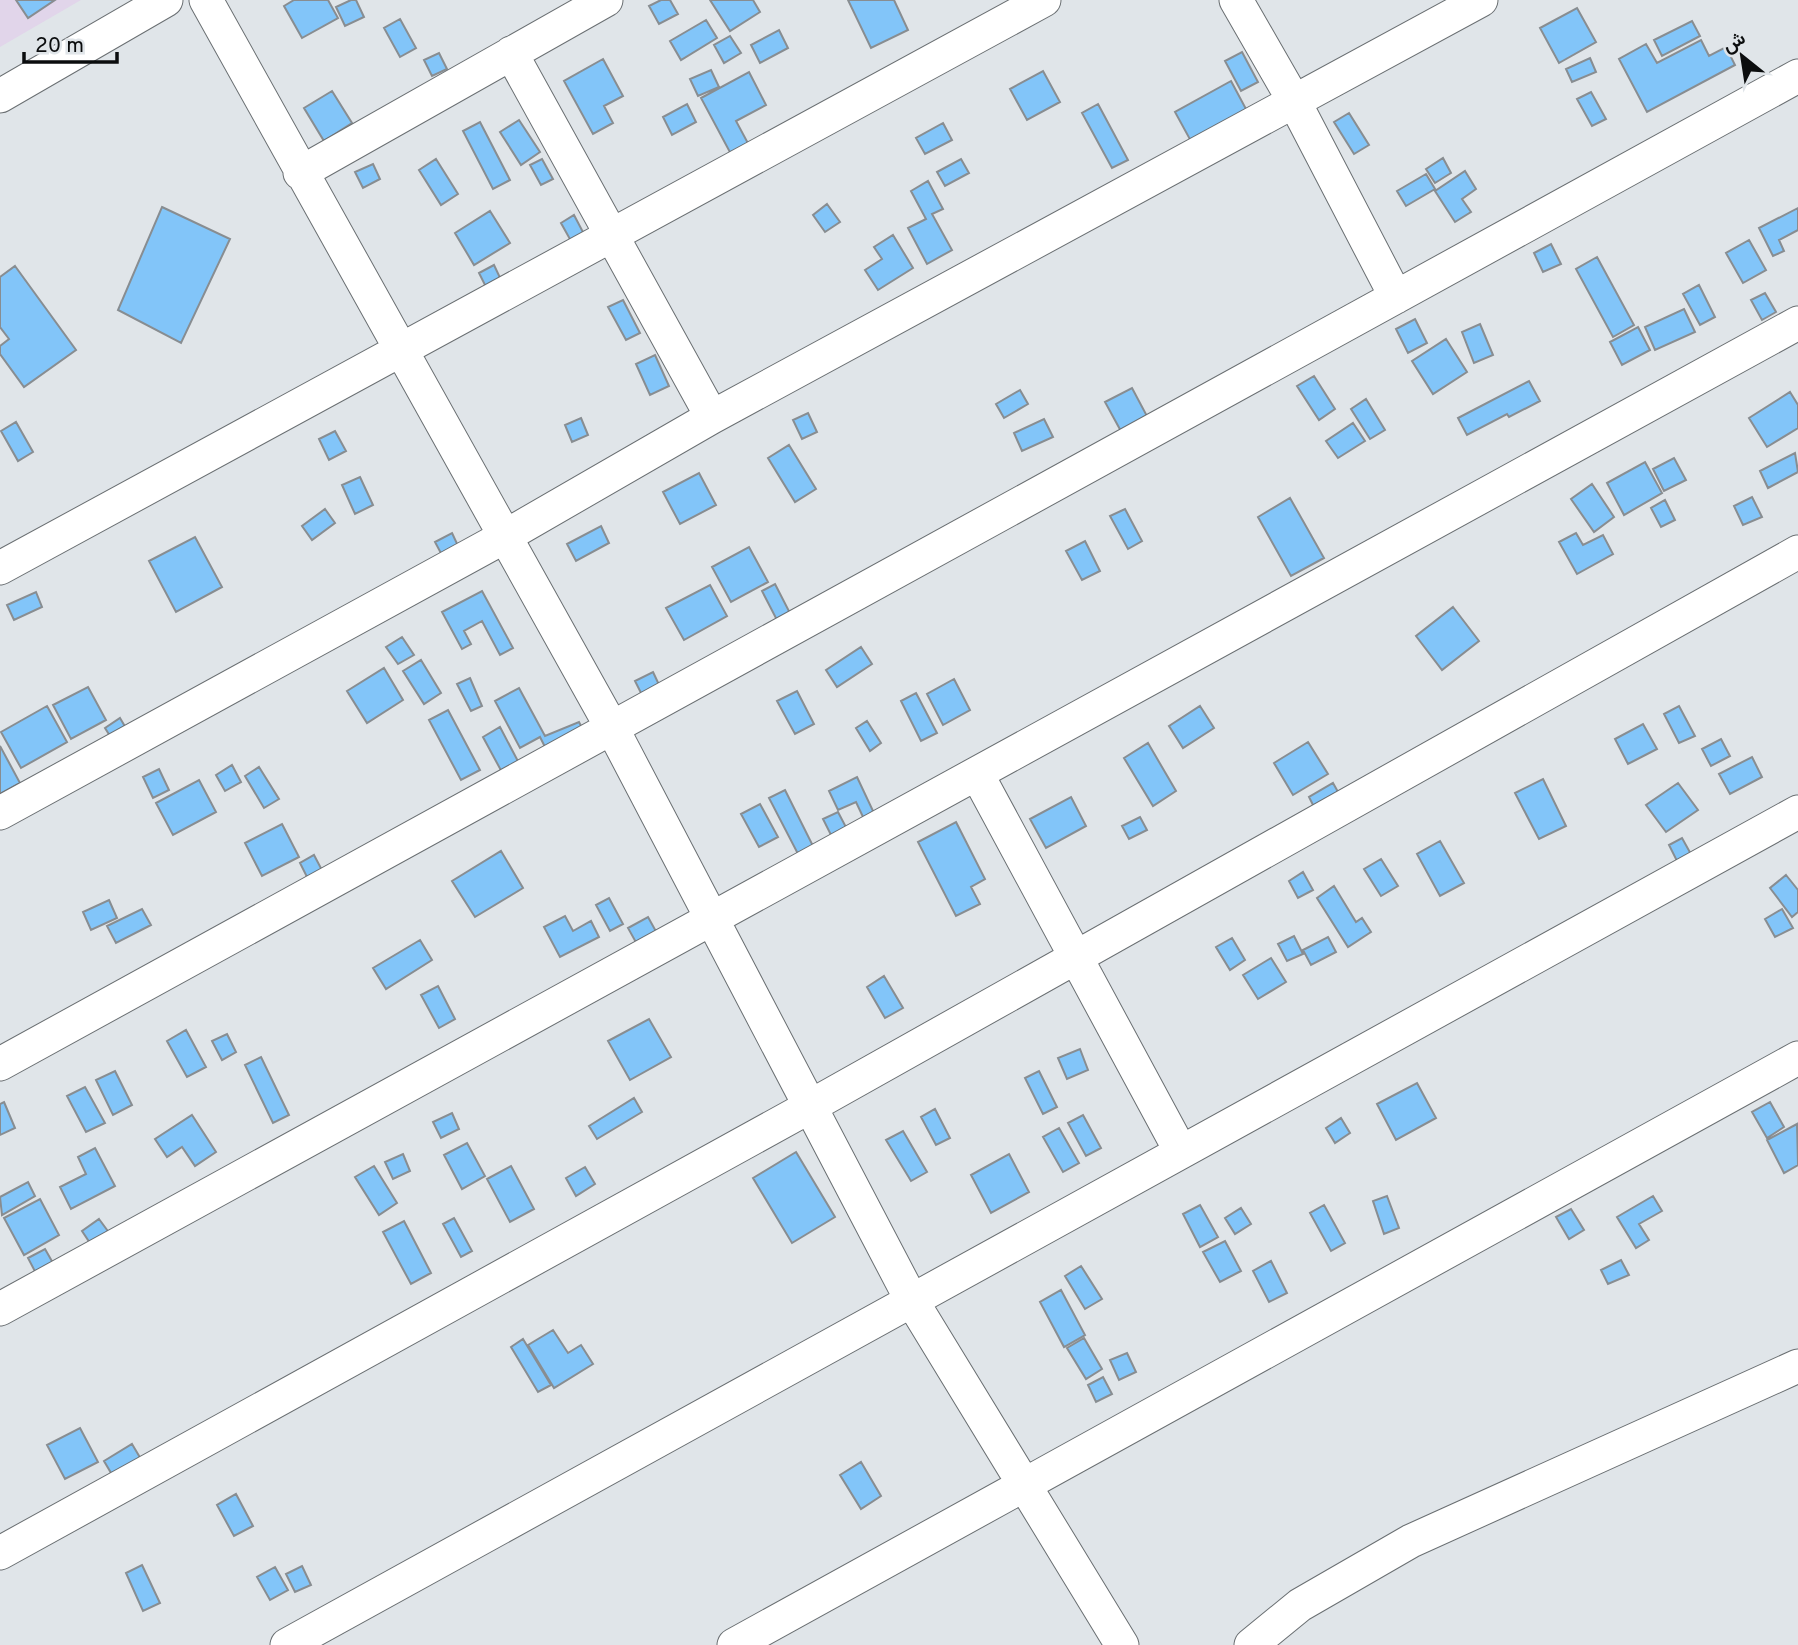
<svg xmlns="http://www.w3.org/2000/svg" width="1798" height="1645" font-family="Overpass,Vazirmatn,sans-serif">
	<rect width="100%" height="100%" fill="#e0e5e9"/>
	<path fill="#e1d5ea" d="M0,0H81L0,47Z"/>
	<path fill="#82c5f9" stroke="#888d91" stroke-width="2" d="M16,0H55L28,18Z
		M294,0H328L338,18L302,38L284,6Z
		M351,0H356L364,17L345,26L336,7Z
		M661,0H670L678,14L659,24L649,6Z
		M710,0H753L760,12L730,31Z
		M848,0H894L908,30L871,48Z
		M1577,8L1596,42L1559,63L1540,28Z
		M400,19L416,48L400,57L384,28Z
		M706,20L717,38L681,60L670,41Z
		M1692,21L1700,36L1662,56L1654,40Z
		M779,30L788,48L760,63L751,45Z
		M730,36L741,53L724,63L714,45Z
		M1701,40L1709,56L1726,47L1735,65L1647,112L1619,59L1646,44L1657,63Z
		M1242,52L1258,82L1241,91L1225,61Z
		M439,53L447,69L432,76L424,60Z
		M1590,58L1596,72L1572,82L1566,69Z
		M603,59L623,96L604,106L613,123L593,134L564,81Z
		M711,70L719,87L698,96L690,79Z
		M1043,71L1060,102L1027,120L1010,89Z
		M749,72L766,105L736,121L750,147L732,156L701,98Z
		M1231,81L1254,124L1198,154L1175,112Z
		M332,91L352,123L324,141L304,108Z
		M1591,92L1606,119L1592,126L1577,99Z
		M687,104L696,122L672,135L663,117Z
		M1098,104L1128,160L1112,168L1082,113Z
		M1349,113L1369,145L1354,154L1334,122Z
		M519,120L540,152L521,165L500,132Z
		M480,122L510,180L493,189L463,131Z
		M943,123L952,140L925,154L916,138Z
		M1443,158L1451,173L1435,183L1426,169Z
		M436,159L458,194L441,205L419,170Z
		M542,159L553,179L541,185L530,165Z
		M961,159L969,173L945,186L937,172Z
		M373,164L380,179L363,188L355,172Z
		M1465,171L1476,189L1462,199L1471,212L1455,222L1435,191Z
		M1426,174L1435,189L1406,206L1397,191Z
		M928,181L943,209L932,214L952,250L927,264L908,228L926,219L911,191Z
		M827,204L840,222L825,232L813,215Z
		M162,207L230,239L181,343L118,310Z
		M1798,208V230L1779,240L1784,251L1773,256L1759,228Z
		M490,211L510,243L474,265L455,233Z
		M574,215L584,234L571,241L561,223Z
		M893,235L913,268L878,290L865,270L882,259L874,247Z
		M1749,240L1766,270L1743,283L1726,253Z
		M1551,244L1561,264L1543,272L1534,253Z
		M1597,257L1634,325L1613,337L1576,269Z
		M494,265L502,282L487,289L479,273Z
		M15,266L76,350L24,387L0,354V346L9,339L0,327V277Z
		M1699,285L1715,317L1700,325L1683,294Z
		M1765,293L1776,312L1762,320L1751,300Z
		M623,300L640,333L626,340L608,307Z
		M1684,309L1695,332L1655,350L1645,327Z
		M1415,319L1427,343L1408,353L1396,329Z
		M1480,324L1493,355L1474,363L1462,332Z
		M1638,327L1650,350L1622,365L1610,342Z
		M1446,339L1467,372L1433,394L1412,361Z
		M655,355L669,386L650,395L636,364Z
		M1314,376L1335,409L1319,420L1297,386Z
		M1529,381L1540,401L1509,417L1507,414L1467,435L1458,418Z
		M1132,388L1148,418L1122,433L1105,402Z
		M1020,390L1028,404L1004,418L996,404Z
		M1790,392L1798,405V428L1767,447L1749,418Z
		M1366,399L1385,430L1370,439L1351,409Z
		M808,413L817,432L802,439L793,420Z
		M581,418L588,435L572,442L565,425Z
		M1044,419L1053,437L1022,451L1014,433Z
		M16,422L33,452L18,461L1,431Z
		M1353,423L1365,441L1338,458L1326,441Z
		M335,431L346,451L329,460L319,439Z
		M789,445L816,489L795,502L768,458Z
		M1795,453L1798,472L1768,488L1760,471Z
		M1674,458L1686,480L1664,491L1653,469Z
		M1645,462L1662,493L1624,515L1607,483Z
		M699,473L716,505L680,524L663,492Z
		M360,477L373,505L355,514L342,485Z
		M1592,484L1614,517L1594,532L1571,499Z
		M1752,497L1762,517L1743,525L1734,506Z
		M1290,498L1324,558L1291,576L1258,517Z
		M1665,500L1675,520L1661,527L1651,508Z
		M325,509L335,523L312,540L302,526Z
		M1125,509L1142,541L1128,549L1110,516Z
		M601,526L609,543L576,561L567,544Z
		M452,533L460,550L444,559L435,542Z
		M1576,533L1583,545L1603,535L1613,554L1577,574L1559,542Z
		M195,537L222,587L176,612L149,561Z
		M1085,541L1100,571L1082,580L1066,551Z
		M749,547L768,582L731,602L712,567Z
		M775,584L792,617L779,624L762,591Z
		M710,585L727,616L684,640L666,608Z
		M482,591L513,648L500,655L482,621L464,631L471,644L462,649L442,612Z
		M36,592L42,607L14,620L7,605Z
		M1453,607L1479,641L1442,670L1416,636Z
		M402,637L414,655L398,664L386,647Z
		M861,647L872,664L837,687L826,670Z
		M421,660L441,693L424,704L403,671Z
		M384,668L403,700L367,723L347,691Z
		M653,672L661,689L643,697L635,681Z
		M470,678L482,706L471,711L457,684Z
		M954,679L970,710L943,725L927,694Z
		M88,687L106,720L71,739L53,705Z
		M519,688L545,736L579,722L587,737L550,757L540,737L520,748L495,701Z
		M797,691L814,724L795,734L777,701Z
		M916,693L937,733L921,741L901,701Z
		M47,706L67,742L21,768L1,732Z
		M1200,706L1214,728L1183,748L1169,726Z
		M1679,706L1695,736L1679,743L1664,714Z
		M448,710L480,770L461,780L429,720Z
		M120,718L130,735L115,744L105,728Z
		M867,721L881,743L870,751L856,728Z
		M1643,724L1657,749L1628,764L1615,739Z
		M500,727L521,767L504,776L483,737Z
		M1721,739L1730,756L1711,766L1702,749Z
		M1308,742L1328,774L1293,795L1274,763Z
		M1148,743L1176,791L1153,806L1124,758Z
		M0,746L20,783L0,794Z
		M1752,757L1762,777L1730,794L1719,774Z
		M232,765L241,782L225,791L216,775Z
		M259,767L279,799L264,808L245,776Z
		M159,769L169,790L153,798L143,777Z
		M857,777L874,813L864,819L856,802L838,810L829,791Z
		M1543,779L1566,826L1539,839L1515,793Z
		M199,780L216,812L173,835L156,803Z
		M1333,783L1342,799L1317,813L1309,797Z
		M1678,783L1698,810L1666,832L1646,805Z
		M785,790L813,846L798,854L769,798Z
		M1071,797L1086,826L1046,848L1030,819Z
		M760,804L778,837L759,847L741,814Z
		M838,812L848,831L833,839L823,819Z
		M1140,817L1147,830L1129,839L1122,826Z
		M956,822L985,879L971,887L980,904L956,916L918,842Z
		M282,824L299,857L262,876L245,843Z
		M1682,838L1692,856L1678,863L1669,845Z
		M1440,841L1464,883L1440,896L1417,854Z
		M501,851L523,888L475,917L452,881Z
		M314,855L324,874L309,881L300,863Z
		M1381,859L1398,886L1381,896L1364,869Z
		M1303,872L1313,890L1298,898L1289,881Z
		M1786,875L1798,890V912L1792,917L1770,888Z
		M1334,886L1356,922L1362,918L1371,932L1348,947L1317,898Z
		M609,898L623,924L610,931L596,905Z
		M109,900L117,918L91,930L83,912Z
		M142,909L151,925L116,943L107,926Z
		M1782,909L1793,928L1775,937L1765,919Z
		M565,916L573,931L591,921L599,937L560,957L544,927Z
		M648,917L658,935L638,946L628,928Z
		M1294,936L1303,954L1287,961L1278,944Z
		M1328,937L1336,952L1311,965L1303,950Z
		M1232,938L1245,960L1230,970L1216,947Z
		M420,940L432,960L386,989L373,968Z
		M1271,958L1286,982L1258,999L1243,975Z
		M884,976L903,1008L885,1018L867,987Z
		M438,986L455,1019L439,1028L421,995Z
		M649,1019L671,1057L630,1080L608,1041Z
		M186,1030L206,1067L187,1077L167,1041Z
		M227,1034L236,1052L222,1060L212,1041Z
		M1080,1049L1088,1070L1067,1079L1058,1058Z
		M261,1057L289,1115L273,1123L245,1065Z
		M115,1071L132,1105L113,1115L96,1080Z
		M1039,1071L1057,1107L1043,1114L1025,1078Z
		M1417,1083L1436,1118L1396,1140L1377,1104Z
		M85,1087L105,1123L86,1132L67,1096Z
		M634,1098L642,1112L597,1139L589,1126Z
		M4,1102L15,1128L0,1135V1104Z
		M1770,1102L1784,1127L1767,1138L1752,1112Z
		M935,1109L950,1138L936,1145L921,1117Z
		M452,1113L459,1129L441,1138L433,1122Z
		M192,1115L216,1152L195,1166L182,1147L167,1157L155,1139Z
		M1083,1115L1101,1148L1086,1156L1068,1123Z
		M1341,1118L1350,1133L1335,1143L1326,1128Z
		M1797,1124L1798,1165L1784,1173L1767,1140Z
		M1059,1128L1079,1163L1063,1172L1043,1137Z
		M903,1131L927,1172L911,1181L886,1140Z
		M467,1143L485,1176L462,1189L444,1155Z
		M95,1148L115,1186L71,1209L60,1187L86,1174L78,1157Z
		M796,1152L835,1217L792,1243L753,1178Z
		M403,1154L410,1171L393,1179L385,1162Z
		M1009,1154L1029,1192L991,1213L971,1175Z
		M374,1166L397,1203L379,1215L355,1177Z
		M511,1166L534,1209L510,1222L487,1179Z
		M585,1167L595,1184L576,1196L566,1178Z
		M28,1182L35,1196L2,1215L0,1197Z
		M1387,1196L1399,1228L1384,1234L1373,1201Z
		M1653,1196L1662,1211L1639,1224L1649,1240L1636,1248L1617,1217Z
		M40,1199L59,1235L24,1255L4,1218Z
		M1200,1205L1218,1237L1200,1247L1183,1214Z
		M1324,1205L1345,1243L1331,1251L1310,1213Z
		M1241,1208L1251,1224L1235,1234L1225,1218Z
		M1571,1209L1584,1230L1569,1239L1556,1217Z
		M454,1218L472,1251L461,1257L443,1224Z
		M99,1219L110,1234L92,1246L82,1231Z
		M404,1221L431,1273L411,1284L383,1232Z
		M1225,1241L1241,1271L1220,1282L1203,1252Z
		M45,1249L57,1270L39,1279L28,1258Z
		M1621,1260L1629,1275L1608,1284L1601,1270Z
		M1271,1261L1287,1293L1269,1302L1253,1271Z
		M1081,1266L1102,1299L1085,1309L1065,1276Z
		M1061,1290L1085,1335L1064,1347L1040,1302Z
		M553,1330L568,1353L581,1345L593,1364L554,1388L528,1345Z
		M1084,1338L1102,1369L1086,1379L1067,1348Z
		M523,1339L551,1385L538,1392L511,1347Z
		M1127,1353L1136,1372L1119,1380L1110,1360Z
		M1103,1377L1112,1394L1096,1402L1088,1385Z
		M80,1428L98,1462L65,1479L47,1445Z
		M132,1444L145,1466L117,1483L104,1461Z
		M861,1462L881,1496L861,1509L840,1475Z
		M236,1494L253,1526L234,1536L217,1505Z
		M142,1565L160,1603L143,1611L126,1573Z
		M302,1566L311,1585L295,1592L286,1574Z
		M275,1567L288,1590L270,1600L257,1577Z"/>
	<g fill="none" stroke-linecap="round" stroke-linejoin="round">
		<g stroke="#6a6f72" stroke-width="35">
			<path id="minor" d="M206,0L612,728L912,1301L1122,1645
				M1236,0L1294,101L1396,297
				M511,53L712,417
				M0,96L166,0
				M300,173L606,0
				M0,568L1044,0
				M977,774L1181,1152
				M0,813L504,537L712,417L1481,0
				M0,1064L1798,76
				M0,1309L1798,323
				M0,1553L809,1107L1798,552
				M287,1645L1798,812
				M734,1645L1798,1058
				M1251,1645L1300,1605L1411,1541L1798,1366"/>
		</g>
		<use href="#minor" stroke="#fff" stroke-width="33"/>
	</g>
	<g transform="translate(1742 56) rotate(330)" stroke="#e0e5e9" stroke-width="5" paint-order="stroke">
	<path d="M0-5L12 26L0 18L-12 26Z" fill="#0b0d0e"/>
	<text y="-10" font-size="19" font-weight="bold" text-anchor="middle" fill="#0b0d0e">ش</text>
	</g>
	<path d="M24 52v10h93v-10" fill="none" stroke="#0b0d0e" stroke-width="3.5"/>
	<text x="35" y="52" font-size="21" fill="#0b0d0e" stroke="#e0e5e9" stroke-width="5" paint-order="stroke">20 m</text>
</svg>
